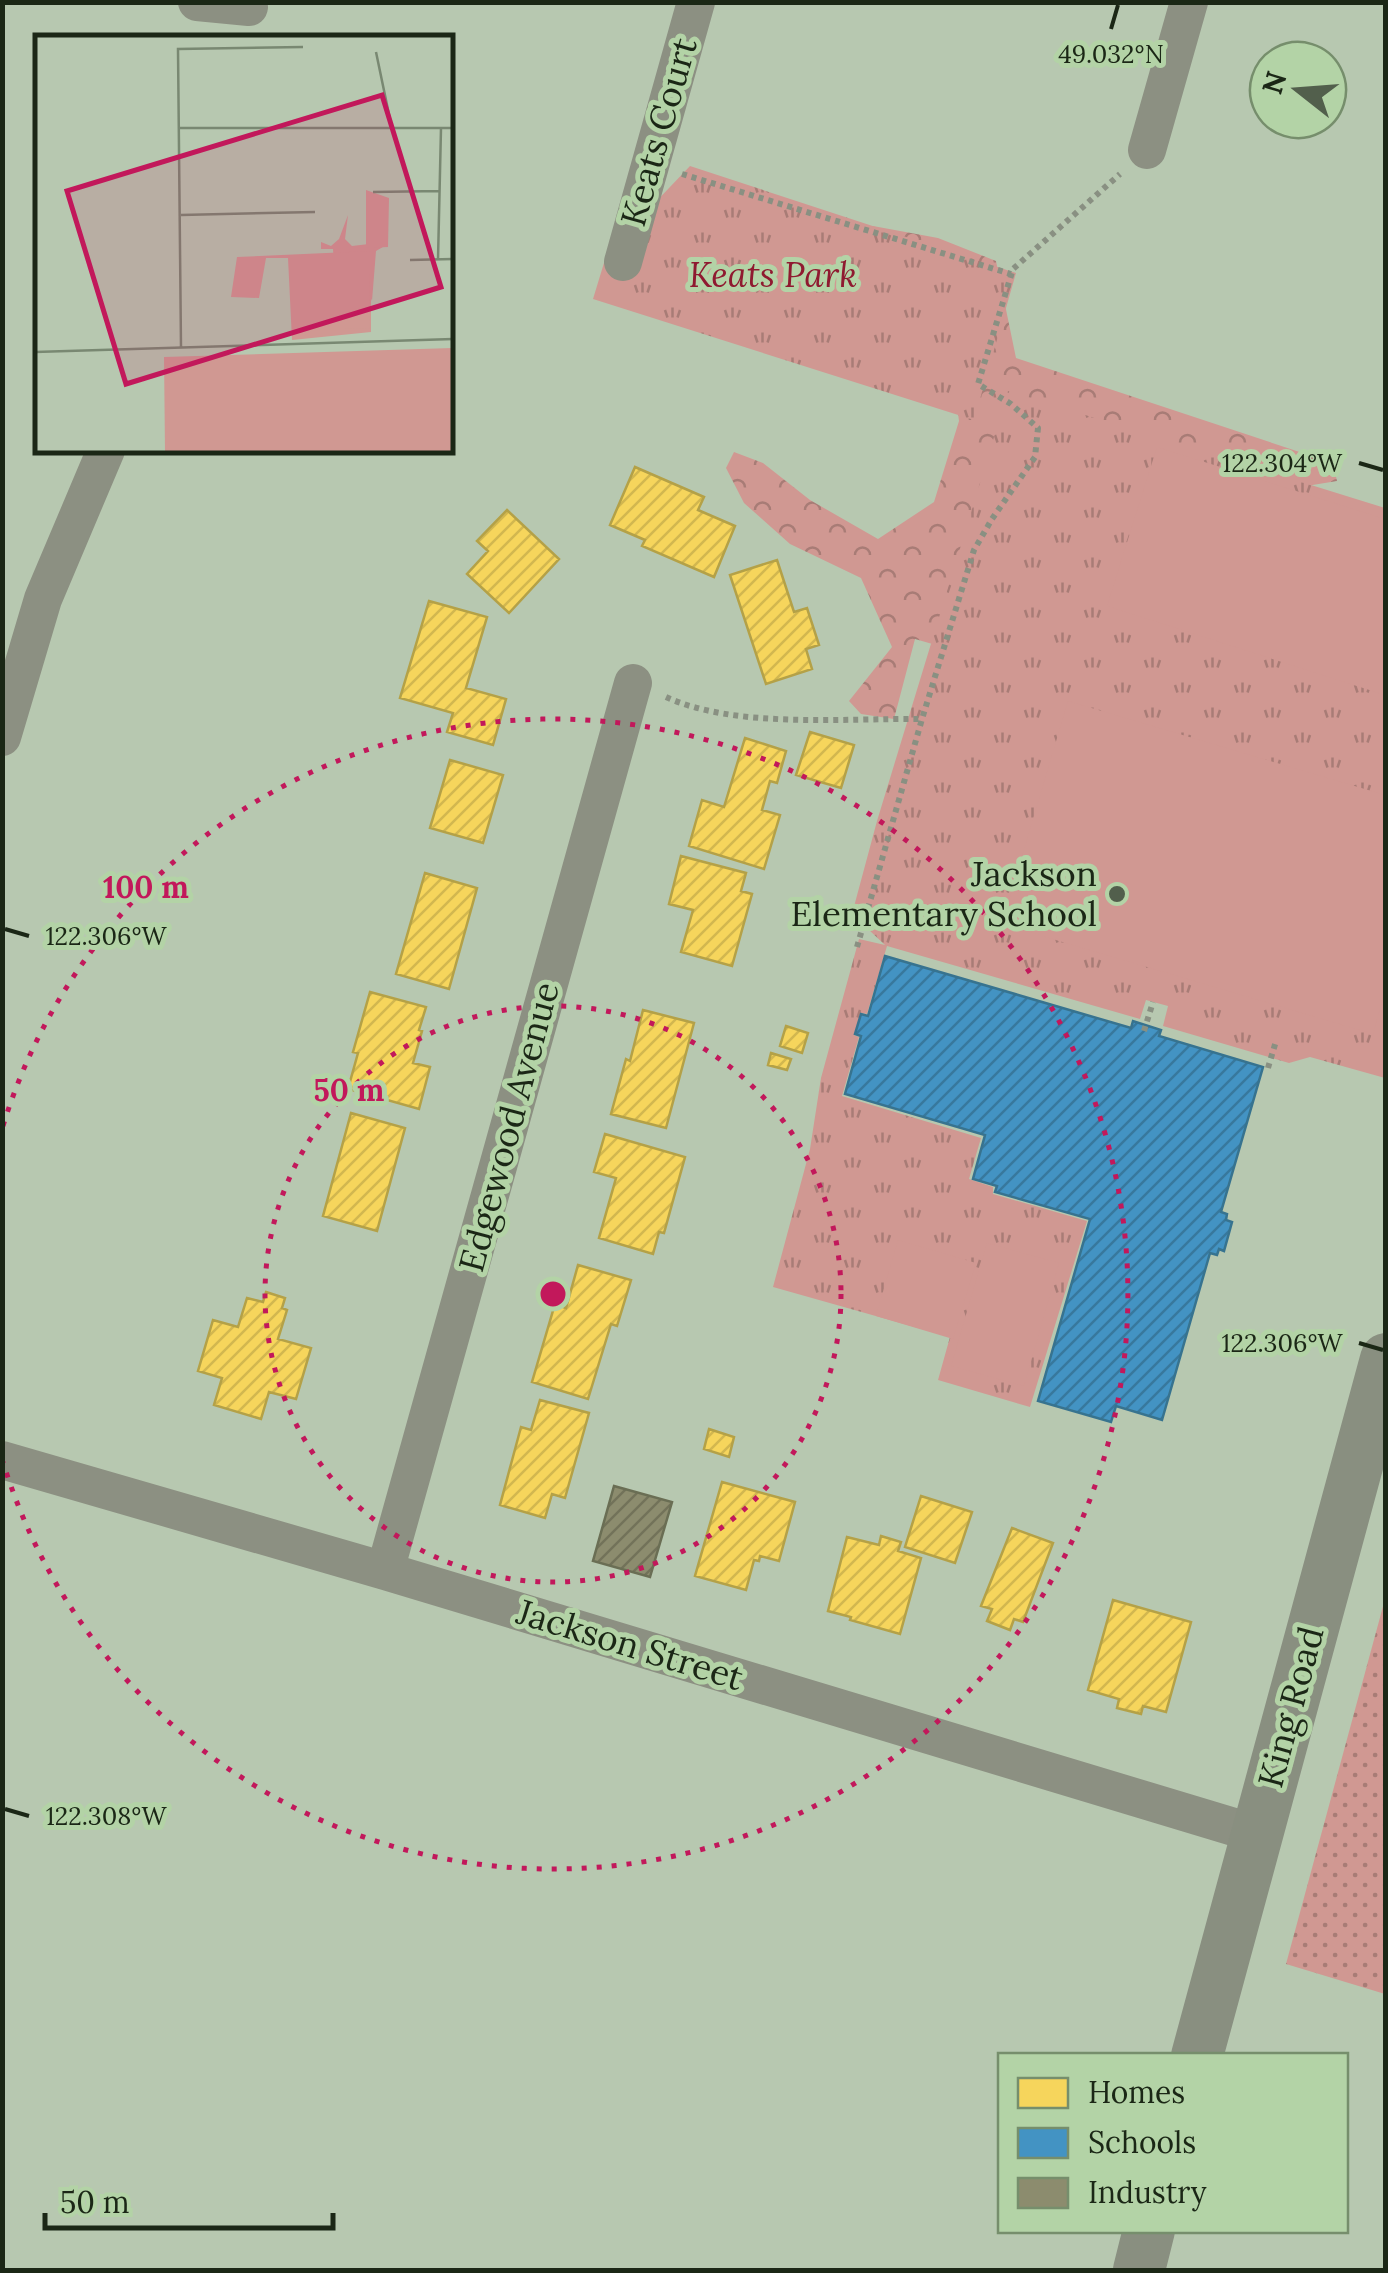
<svg xmlns="http://www.w3.org/2000/svg" width="1388" height="2273" font-family="Lora,serif">
	<defs>
		<pattern id="grass-dots" width="8" height="8" patternUnits="userSpaceOnUse" patternTransform="scale(2.5)"><rect width="8" height="8" fill="#d09892"/><path d="M2 2h.1M6 6h.1" fill="none" stroke="#a87c76" stroke-width="1.8" stroke-linecap="round"/></pattern>
		<pattern id="forest-crowns" width="20" height="18" patternUnits="userSpaceOnUse" patternTransform="scale(2.5)"><rect width="20" height="18" fill="#d09892"/><path d="M2 6a3 3 0 1 1 6 0M12 15a3 3 0 1 1 6 0" fill="none" stroke="#a87c76"/></pattern>
		<pattern id="park-tufts" width="24" height="20" patternUnits="userSpaceOnUse" patternTransform="scale(2.5)"><rect width="24" height="20" fill="#d09892"/><path d="M3 7l-1-3M5 7V3M7 7l1-3M15 17l-1-3M17 17v-4M19 17l1-3" fill="none" stroke="#a87c76"/></pattern>
		<pattern id="homes-hatch" width="6" height="6" patternUnits="userSpaceOnUse" patternTransform="scale(2.5)"><rect width="6" height="6" fill="#f6d55c"/><path d="M-1 1l2-2M0 6l6-6M5 7l2-2" fill="none" stroke="#d2b74f"/></pattern>
		<pattern id="schools-hatch" width="6" height="6" patternUnits="userSpaceOnUse" patternTransform="scale(2.5)"><rect width="6" height="6" fill="#4393c3"/><path d="M-1 1l2-2M0 6l6-6M5 7l2-2" fill="none" stroke="#37789d"/></pattern>
		<pattern id="industry-hatch" width="6" height="6" patternUnits="userSpaceOnUse" patternTransform="scale(2.5)"><rect width="6" height="6" fill="#8c8c6e"/><path d="M-1 1l2-2M0 6l6-6M5 7l2-2" fill="none" stroke="#727259"/></pattern>
	</defs>
	<rect width="100%" height="100%" fill="#b7c8b0"/>
	<path fill="url(#grass-dots)" d="M1385,1599V1994L1286,1964Z"/>
	<path fill="url(#forest-crowns)" d="M873,226L938,238L996,261L1016,358L1333,463L1337,481L1264,493L981,658L915,639L894,719L861,714L849,701L892,647L861,578L790,544L744,503L726,468L734,452L763,463L810,500L878,539L934,502L959,421L954,384L847,243Z"/>
	<path fill="url(#park-tufts)" d="M690,166L1016,273L974,420L593,299L607,253Z
		M1008,391L1385,508V1078L1310,1057L1289,1063L1163,1026L1168,1006L1146,1000L1140,1019L887,946L867,1014L861,1013L854,1035L859,1037L842,1096L981,1138L969,1179L993,1187V1194L1087,1221L1030,1407L938,1380L950,1337L773,1287L810,1149L821,1078L859,939L885,945L852,914L877,821Z"/>
	<path fill="#d09892" d="M1157,447L1385,519V695L1107,606Z
		M1068,701L1385,795V991L1373,1034L1002,924Z
		M898,1240L976,1263L953,1339L876,1316Z
		M987,1243L1059,1263L1024,1386L951,1366Z"/>
	<path fill="url(#homes-hatch)" stroke="#b4a147" stroke-width="2.5" d="M635,467L704,497L698,510L735,526L714,577L642,546L645,540L610,525Z
		M507,510L559,559L509,613L467,574L488,551L477,541Z
		M777,560L794,612L807,608L819,645L806,649L812,669L766,684L730,575Z
		M429,601L487,617L466,688L506,699L493,745L447,732L453,713L400,698Z
		M810,732L854,745L841,788L796,775Z
		M745,738L786,751L777,783L770,781L762,810L780,815L764,869L689,846L702,800L724,807Z
		M450,760L503,775L483,843L430,828Z
		M681,856L746,873L741,891L752,894L732,966L681,952L693,910L669,904Z
		M425,873L477,888L449,989L396,974Z
		M370,992L426,1007L419,1030L422,1031L413,1063L430,1067L419,1109L348,1089L358,1053L353,1052Z
		M643,1010L694,1023L666,1128L611,1114L626,1059L630,1061Z
		M786,1026L808,1033L802,1053L780,1046Z
		M771,1053L791,1059L787,1070L768,1065Z
		M351,1113L405,1128L377,1231L323,1216Z
		M605,1134L685,1157L664,1233L659,1232L653,1254L599,1238L616,1178L594,1172Z
		M578,1265L631,1280L617,1326L611,1324L588,1399L532,1382L555,1304L566,1308Z
		M266,1292L285,1298L282,1308L287,1310L278,1339L311,1348L296,1399L269,1392L261,1419L214,1405L222,1378L198,1371L213,1320L238,1327L247,1298L263,1302Z
		M540,1400L589,1413L565,1498L552,1494L545,1518L500,1505L521,1427L531,1430Z
		M709,1429L734,1437L729,1457L704,1449Z
		M722,1482L795,1502L779,1561L760,1556L759,1561L754,1560L746,1590L695,1576Z
		M921,1496L972,1512L955,1563L905,1547Z
		M1012,1528L1053,1543L1023,1622L1014,1619L1010,1630L987,1621L992,1609L981,1606Z
		M881,1536L901,1542L898,1551L921,1558L900,1634L850,1620L851,1617L828,1611L847,1537L879,1545Z
		M1113,1600L1191,1622L1166,1712L1143,1706L1141,1714L1117,1708L1119,1699L1088,1690Z"/>
	<path fill="url(#schools-hatch)" stroke="#37738f" stroke-width="2.5" d="M885,956L1131,1028L1133,1021L1161,1030L1159,1036L1263,1067L1221,1212L1227,1214L1226,1220L1232,1222L1224,1251L1219,1249L1217,1255L1210,1253L1162,1420L1116,1406L1111,1422L1038,1401L1090,1219L995,1192L997,1186L973,1179L985,1135L845,1094L861,1036L855,1034L861,1014L868,1016Z"/>
	<path fill="url(#industry-hatch)" stroke="#6a6e54" stroke-width="2.5" d="M614,1486L672,1502L650,1577L593,1561Z"/>
	<g fill="none" stroke-linecap="round" stroke-linejoin="round">
		<path stroke="#899082" stroke-width="6" stroke-dasharray="5 5" stroke-linecap="butt" d="M682,174L1011,274
			M666,697C736,729 844,718 922,719
			M857,947L922,719L974,550L992,519L1035,457L1038,428L1011,404L978,384L1013,269L1120,174
			M1144,1031L1153,1002
			M1268,1068L1276,1041"/>
		<path stroke="#8c9082" stroke-width="38" d="M197,2L249,7
			M1147,150L1189,2
			M623,262L696,2
			M2,737L43,599L106,450
			M2,1460L385,1571L1257,1834
			M385,1571L633,683"/>
		<path stroke="#898f80" stroke-width="52" d="M1197,2056L1386,1359
			M1139,2270L1149,2230"/>
	</g>
	<path fill="none" stroke="#1b2716" stroke-width="4" d="M1111,29L1118,5M1359,463L1383,470M5,929L29,936M1359,1343L1383,1350M5,1809L29,1816"/>
	<g fill="none" stroke="#c2185b" stroke-width="5" stroke-dasharray="5 10">
		<circle cx="553" cy="1294" r="288"/>
		<path d="M3 1126A575 575 0 1 1 3 1462"/>
	</g>
	<circle fill="#525f4c" stroke="#b3d3a6" stroke-width="4" cx="1117" cy="894" r="10"/>
	<g text-anchor="middle" stroke-width="10" stroke-linejoin="round" paint-order="stroke">
		<g font-size="35" fill="#1b2716" stroke="#b3d3a6">
			<text transform="translate(659 132) rotate(-74)" y="12">Keats Court</text>
			<text transform="translate(509 1127) rotate(-75)" y="12">Edgewood Avenue</text>
			<text transform="translate(630 1645) rotate(17)" y="12">Jackson Street</text>
			<text transform="translate(1291 1707) rotate(-75)" y="12">King Road</text>
		</g>
		<g font-size="35" font-style="italic" fill="#8f1a30" stroke="#b3d3a6">
			<text x="773" y="287">Keats Park</text>
		</g>
		<g font-size="35" fill="#1b2716" stroke="#b3d3a6" text-anchor="end">
			<text x="1097" y="886">Jackson<tspan x="1097" dy="40">Elementary School</tspan></text>
		</g>
	</g>
	<g transform="translate(35 35)">
		<rect width="418" height="418" fill="#b7c8b0"/>
		<path d="M417,313V417H130L129,322Z" fill="#d09892"/>
		<path d="M313,180L310,204L317,211L334,209L353,191V209L341,216L337,266L333,256L300,247L298,214H286V207L296,211L304,204Z" fill="#d09892"/>
		<path d="M331,155L354,163L353,212L331,213ZM336,216V297L257,305L253,223H231L224,263L196,262L202,222Z" fill="#d09892"/>
		<path d="M262,238H296V294H262ZM310,239H335L334,294L310,293Z" fill="#d09892"/>
		<path fill="none" stroke="#798872" stroke-width="2.5" d="M341,17L357,94M145,93H418M338,157L405,156M146,180L280,177M375,225L418,224M403,225L406,93M146,312L143,14L268,12M0,317L418,304"/>
		<path fill="#c2185b" fill-opacity="0.15" stroke="#c2185b" stroke-width="5" d="M347,60L406,252L91,349L32,156Z"/>
		<rect width="418" height="418" fill="none" stroke="#1b2716" stroke-width="5"/>
	</g>
	<g font-size="25" text-anchor="middle" fill="#1b2716" stroke="#b3d3a6" stroke-width="10" stroke-linejoin="round" paint-order="stroke">
		<text x="1111" y="63">49.032°N</text>
		<text x="1282" y="472">122.304°W</text>
		<text x="106" y="945">122.306°W</text>
		<text x="1282" y="1352">122.306°W</text>
		<text x="106" y="1825">122.308°W</text>
	</g>
	<circle cx="553" cy="1294" r="15" fill="#c2185b" stroke="#b3d3a6" stroke-width="5"/>
	<g font-size="30" text-anchor="middle" font-weight="bold" fill="#c2185b" stroke="#b3d3a6" stroke-width="10" stroke-linejoin="round" paint-order="stroke">
		<text x="146" y="898">100 m</text>
		<text x="349" y="1101">50 m</text>
	</g>
	<rect width="1388" height="2273" fill="none" stroke="#1b2716" stroke-width="10"/>
	<rect x="998" y="2053" width="350" height="180" fill="#b3d3a6" stroke="#768e6c" stroke-width="2.5"/>
	<rect x="1018" y="2078" width="50" height="30" fill="#f6d55c" stroke="#768e6c" stroke-width="2.5"/>
	<text x="1088" y="2103" font-size="30" fill="#1b2716">Homes</text>
	<rect x="1018" y="2128" width="50" height="30" fill="#4393c3" stroke="#768e6c" stroke-width="2.5"/>
	<text x="1088" y="2153" font-size="30" fill="#1b2716">Schools</text>
	<rect x="1018" y="2178" width="50" height="30" fill="#8c8c6e" stroke="#768e6c" stroke-width="2.5"/>
	<text x="1088" y="2203" font-size="30" fill="#1b2716">Industry</text>
	<g transform="translate(1298 90) rotate(287)"><circle r="48" fill="#b3d3a6" stroke="#768e6c" stroke-width="2.5"/>
	<path d="M0-8L18 38L0 25L-18 38Z" fill="#525f4c"/>
	<text y="-15" font-size="28" font-weight="bold" text-anchor="middle" fill="#1b2716">N</text>
	</g>
	<path d="M45 2213v15h288v-15" fill="none" stroke="#1b2716" stroke-width="5"/>
	<text x="60" y="2213" font-size="30" fill="#1b2716" stroke="#b3d3a6" stroke-width="8" paint-order="stroke">50 m</text>
</svg>
